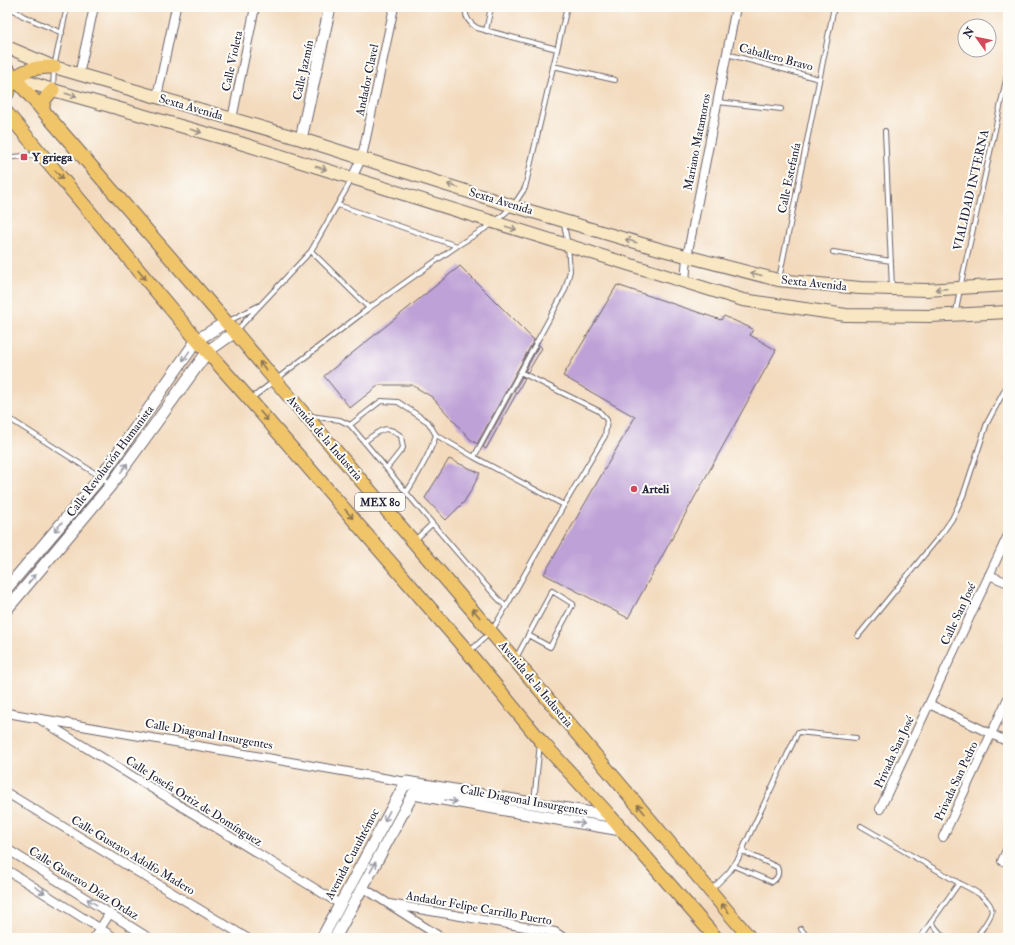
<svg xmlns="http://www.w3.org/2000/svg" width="1015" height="945" font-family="'IM FELL Double Pica',serif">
	<rect width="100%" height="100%" fill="#fdfcf7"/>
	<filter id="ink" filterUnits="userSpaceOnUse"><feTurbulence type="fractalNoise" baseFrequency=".025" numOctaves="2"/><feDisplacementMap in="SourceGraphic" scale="8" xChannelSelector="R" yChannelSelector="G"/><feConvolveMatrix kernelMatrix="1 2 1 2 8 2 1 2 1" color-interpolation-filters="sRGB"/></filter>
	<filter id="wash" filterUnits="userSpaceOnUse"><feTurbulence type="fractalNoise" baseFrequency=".012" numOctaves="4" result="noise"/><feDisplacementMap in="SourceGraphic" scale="16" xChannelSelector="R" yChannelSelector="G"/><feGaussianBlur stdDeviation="0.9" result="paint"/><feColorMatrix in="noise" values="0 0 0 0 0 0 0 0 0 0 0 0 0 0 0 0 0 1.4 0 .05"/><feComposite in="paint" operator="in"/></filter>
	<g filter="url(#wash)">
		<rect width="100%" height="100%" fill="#f3dabd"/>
		<g id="blocks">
			<path fill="#bea1d7" d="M460,266L534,340L477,444L470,439L432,397L412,385H379L350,408L324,376Z
				M617,285L721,320L724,316L753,329L750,335L776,350L628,618L544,574L635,417L563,376Z
				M539,345L542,348L528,372L525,371Z
				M522,377L525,378L486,449L483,447Z
				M449,459L480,473L472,489L464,502L446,520L425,498Z"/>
		</g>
	</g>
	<g filter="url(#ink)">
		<use href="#blocks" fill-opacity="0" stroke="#6b6268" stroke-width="1"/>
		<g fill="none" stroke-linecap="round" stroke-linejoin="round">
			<g stroke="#6b6268" stroke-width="6">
				<path id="service" d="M9,7L23,16L62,33
					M466,7C464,17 469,23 477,28L557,49
					M486,31L491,7
					M727,54L819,79
					M553,66L615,80
					M53,89L54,67L67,7
					M718,102L781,109
					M885,131L892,288
					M7,159L13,157L37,155
					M338,205L457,246
					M311,251L369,308
					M833,252L891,261
					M779,279L834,7
					M956,312L960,288L1008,71
					M229,321L258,306
					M237,330L311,251L352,179
					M252,398L369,308L457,246L494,223L513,206L525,188L567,7
					M310,416L340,420L350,425C402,486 451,549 506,607L564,505L605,436L607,420L599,411L520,372
					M13,421L101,477L111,485
					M350,425L381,401L398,402L428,422L436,435C427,462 409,489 393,513
					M436,435L474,457L564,505
					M364,442C380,431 384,423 401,436L403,448L387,468
					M474,457L565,290L570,271L568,246L564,224
					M415,540L432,524
					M858,636L943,532L952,519L963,496L987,423L1008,384
					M470,651L491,632L506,607
					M516,658L552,591L573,604L550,647L528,635
					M534,802L540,743
					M861,826L959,883L920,938
					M734,866L772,882C778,878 780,874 777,867L742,851
					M959,883C969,888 996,900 991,914C988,922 980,931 976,938
					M712,889L729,872L738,859L798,732L856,738
					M931,922L944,938
					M801,929L808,938"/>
			</g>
			<g stroke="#6b6268" stroke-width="10">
				<path id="minor" d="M79,75L94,7
					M157,97L176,7
					M232,119L255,7
					M352,178L362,157L394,7
					M685,282L687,257L736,7
					M989,575L1008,583
					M929,704L1008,742
					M7,713L406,782L408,786
					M41,720L340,904
					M7,793L247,938
					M880,809L1008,535
					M943,837L1008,698
					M7,849L149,938
					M1002,861L1008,848
					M7,870L115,938
					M362,887L442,938
					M389,904L555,932L564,938
					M94,938L110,913"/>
			</g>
			<g stroke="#6b6268" stroke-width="13">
				<path id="tertiary" d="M301,139L330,7
					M7,588L101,477L197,340L226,322
					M7,609L111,485L208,351L235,332
					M322,938L406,782L610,816
					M335,938L413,794L621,830"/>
			</g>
			<g stroke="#6b6268" stroke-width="14">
				<path id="secondary" d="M7,47L54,67L301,139L513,206L659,249L778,280L860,288L926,290L1008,285
					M12,77L53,90L237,142L743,300L846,315L930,316L1008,312"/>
			</g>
			<g stroke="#6b6268" stroke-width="15">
				<path id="primary" d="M7,69L226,322L235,332L275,380L491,632L750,938
					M7,94C14,70 32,67 54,67
					M43,111C42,101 46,97 53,90
					M7,113L197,340L250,400L468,652L540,740L610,816L716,938"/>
			</g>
			<use href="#service" stroke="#fff" stroke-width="4"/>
			<use href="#minor" stroke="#fff" stroke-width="8"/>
			<use href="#tertiary" stroke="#fff" stroke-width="11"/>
			<use href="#secondary" stroke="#f9e7c3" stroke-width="12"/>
			<use href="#primary" stroke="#f0c469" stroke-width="13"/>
		</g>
		<defs><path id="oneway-shaft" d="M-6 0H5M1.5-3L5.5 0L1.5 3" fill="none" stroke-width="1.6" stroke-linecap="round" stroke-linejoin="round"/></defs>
		<g stroke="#988e86">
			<use href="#oneway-shaft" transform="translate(71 95) rotate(16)"/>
			<use href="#oneway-shaft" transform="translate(196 131) rotate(16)"/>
			<use href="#oneway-shaft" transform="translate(321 168) rotate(17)"/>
			<use href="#oneway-shaft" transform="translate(453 186) rotate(-162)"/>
			<use href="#oneway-shaft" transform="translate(511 228) rotate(17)"/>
			<use href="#oneway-shaft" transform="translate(631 241) rotate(-163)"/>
			<use href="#oneway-shaft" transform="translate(756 274) rotate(-166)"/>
			<use href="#oneway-shaft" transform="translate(941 289) rotate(177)"/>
		</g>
		<g stroke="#897352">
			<use href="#oneway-shaft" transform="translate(59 175) rotate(50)"/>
			<use href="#oneway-shaft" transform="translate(142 275) rotate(50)"/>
			<use href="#oneway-shaft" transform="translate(263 366) rotate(-129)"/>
			<use href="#oneway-shaft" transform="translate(264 416) rotate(49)"/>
			<use href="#oneway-shaft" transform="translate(349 514) rotate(49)"/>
			<use href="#oneway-shaft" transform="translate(476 613) rotate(-131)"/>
			<use href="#oneway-shaft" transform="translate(641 809) rotate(-130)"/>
			<use href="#oneway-shaft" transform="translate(725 908) rotate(-130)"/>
		</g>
		<g stroke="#9c9ca7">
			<use href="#oneway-shaft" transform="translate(186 356) rotate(125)"/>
			<use href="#oneway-shaft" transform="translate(124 468) rotate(-54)"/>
			<use href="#oneway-shaft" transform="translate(58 527) rotate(130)"/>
			<use href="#oneway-shaft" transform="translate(32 579) rotate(-50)"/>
			<use href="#oneway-shaft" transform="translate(451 801) rotate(10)"/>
			<use href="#oneway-shaft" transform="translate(387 816) rotate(118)"/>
			<use href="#oneway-shaft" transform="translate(579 823) rotate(10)"/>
			<use href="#oneway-shaft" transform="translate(373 867) rotate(-62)"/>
			<use href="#oneway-shaft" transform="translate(40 890) rotate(32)"/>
			<use href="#oneway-shaft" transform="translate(92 902) rotate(-148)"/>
		</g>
	</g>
	<g fill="#d1495b" stroke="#fdfcf7" stroke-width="1.5">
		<rect x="20" y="153" width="8" height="8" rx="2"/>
		<circle cx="634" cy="489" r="4"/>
	</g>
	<g text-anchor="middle" stroke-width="4" stroke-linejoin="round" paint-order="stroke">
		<rect fill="#fdfcf7" stroke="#646373" stroke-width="1" x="355" y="493" width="50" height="18" rx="3"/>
		<g font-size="11" font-weight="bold" fill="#22223b">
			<text x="380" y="506">MEX 80</text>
		</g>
		<g font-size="12" fill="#22223b" stroke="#fdfcf7">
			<text transform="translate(776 57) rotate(15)" y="4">Caballero Bravo</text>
			<text transform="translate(232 61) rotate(-78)" y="4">Calle Violeta</text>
			<text transform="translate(303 70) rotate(-78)" y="4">Calle Jazmín</text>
			<text transform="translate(367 80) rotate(-78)" y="4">Andador Clavel</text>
			<text transform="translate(191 107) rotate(16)" y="4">Sexta Avenida</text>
			<text transform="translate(697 142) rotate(-79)" y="4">Mariano Matamoros</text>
			<text transform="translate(789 178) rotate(-78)" y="4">Calle Estefanía</text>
			<text transform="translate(971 190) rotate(-77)" y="4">VIALIDAD INTERNA</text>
			<text transform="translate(501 201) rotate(17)" y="4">Sexta Avenida</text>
			<text transform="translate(814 283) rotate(6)" y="4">Sexta Avenida</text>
			<text transform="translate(325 438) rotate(49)" y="4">Avenida de la Industria</text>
			<text transform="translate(110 461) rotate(-53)" y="4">Calle Revolución Humanista</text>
			<text transform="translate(958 614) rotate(-65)" y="4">Calle San José</text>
			<text transform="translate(536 684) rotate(50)" y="4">Avenida de la Industria</text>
			<text transform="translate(209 734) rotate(10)" y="4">Calle Diagonal Insurgentes</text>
			<text transform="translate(894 752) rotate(-65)" y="4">Privada San José</text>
			<text transform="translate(956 781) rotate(-65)" y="4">Privada San Pedro</text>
			<text transform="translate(524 800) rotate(10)" y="4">Calle Diagonal Insurgentes</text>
			<text transform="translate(194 801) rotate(32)" y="4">Calle Josefa Ortiz de Domínguez</text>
			<text transform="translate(352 854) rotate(-62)" y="4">Avenida Cuauhtémoc</text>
			<text transform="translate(133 855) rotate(31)" y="4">Calle Gustavo Adolfo Madero</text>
			<text transform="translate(84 883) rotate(32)" y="4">Calle Gustavo Díaz Ordaz</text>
			<text transform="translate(479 908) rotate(10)" y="4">Andador Felipe Carrillo Puerto</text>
		</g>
		<g font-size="12" font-weight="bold" fill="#22223b" stroke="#fdfcf7" text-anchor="start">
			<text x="32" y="161">Y griega</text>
			<text x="642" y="493">Arteli</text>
		</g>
	</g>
	<rect width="1015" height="945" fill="none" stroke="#fdfcf7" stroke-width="24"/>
	<g transform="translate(977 38) rotate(303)"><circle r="19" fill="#fdfcf7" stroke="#a5a5ac"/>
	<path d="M0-3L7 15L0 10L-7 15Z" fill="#d1495b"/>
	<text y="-6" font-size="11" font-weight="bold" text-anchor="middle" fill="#22223b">N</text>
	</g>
</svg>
